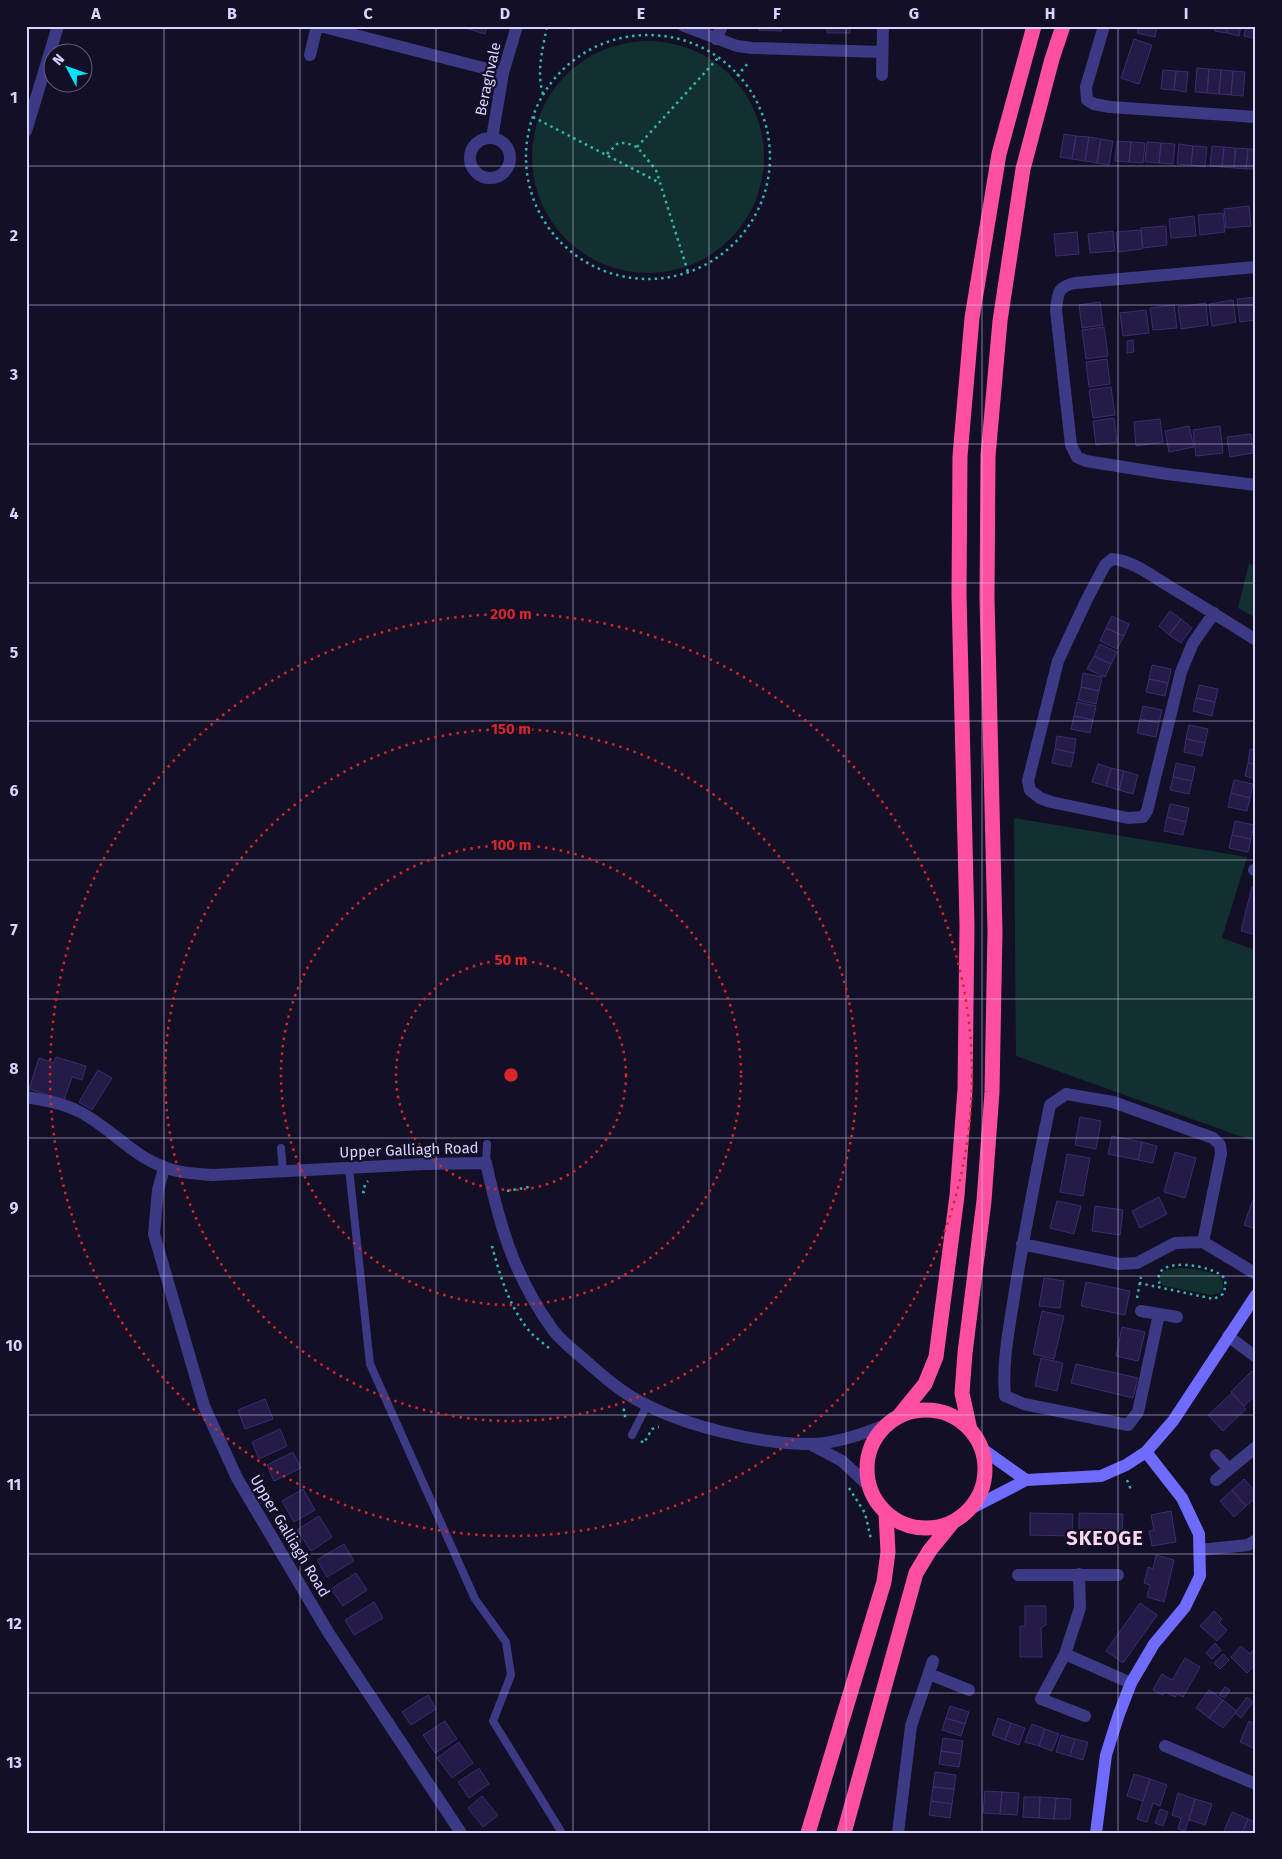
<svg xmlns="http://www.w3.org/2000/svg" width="1282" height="1859" font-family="'Fira Sans',sans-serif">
	<rect width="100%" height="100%" fill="#130f26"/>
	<path fill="#12302f" d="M532 157a116 116 0 1 1 232 0a116 116 0 1 1-232 0Z
		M1249,563L1256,567V618L1238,608Z
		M1014,818L1247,857L1222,938L1256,950V1142L1016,1056Z
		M1180,1268C1190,1269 1224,1270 1223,1285C1223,1288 1221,1290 1220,1293L1211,1295L1164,1286L1159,1280L1161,1273L1166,1270Z"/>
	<path fill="#241b47" stroke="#3b2d73" d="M459,26H487L485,34Z
		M759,26H782V31L759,30Z
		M827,26H850V33H827Z
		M1139,26H1157L1155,37L1137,33Z
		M1215,26H1228L1227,33L1215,31Z
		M1228,26H1241L1239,36L1227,33Z
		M1246,26H1256V39L1244,36Z
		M1134,39L1152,45L1139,84L1121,78Z
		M1197,68L1209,69L1207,93L1195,92Z
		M1209,69L1221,70L1219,94L1207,93Z
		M1163,70L1176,71L1174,90L1161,89Z
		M1221,70L1233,71L1231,95L1219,94Z
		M1176,71L1188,72L1186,92L1174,90Z
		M1233,71L1245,72L1243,96L1231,95Z
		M1064,134L1076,136L1072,159L1060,157Z
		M1076,136L1089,137L1085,161L1072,159Z
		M1089,137L1101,139L1097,163L1085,161Z
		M1101,139L1113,141L1109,165L1097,163Z
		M1117,141L1131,142L1129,162L1115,161Z
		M1131,142L1145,143L1143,163L1129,162Z
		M1147,142L1161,143L1159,163L1145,162Z
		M1161,143L1175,144L1173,164L1159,163Z
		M1179,144L1193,146L1191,165L1177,164Z
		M1193,146L1207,147L1205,167L1191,165Z
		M1212,146L1224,147L1222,167L1210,166Z
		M1224,147L1235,148L1234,168L1222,167Z
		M1236,148L1248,149L1246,169L1234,168Z
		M1248,149H1256V169H1246Z
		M1249,206L1251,226L1226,228L1224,209Z
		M1223,213L1225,232L1200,235L1198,215Z
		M1194,216L1196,236L1171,238L1169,219Z
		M1166,226L1167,245L1143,248L1141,228Z
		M1141,230L1142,249L1118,252L1116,232Z
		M1113,231L1115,251L1090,253L1088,234Z
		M1077,232L1079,254L1056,256L1054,234Z
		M1256,297V320L1240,322L1237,299Z
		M1233,300L1236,322L1212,326L1209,304Z
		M1100,302L1103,325L1082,328L1079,305Z
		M1206,303L1208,325L1181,329L1178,307Z
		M1174,305L1177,328L1153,330L1150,308Z
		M1146,310L1149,333L1123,336L1120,313Z
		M1104,327L1108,356L1086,359L1082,330Z
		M1133,340L1134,352L1127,353V341Z
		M1107,359L1110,384L1089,387L1086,362Z
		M1111,387L1115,415L1093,418L1089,390Z
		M1114,418L1117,442L1096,445L1093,421Z
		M1160,419L1163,442L1136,446L1134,422Z
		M1189,426L1194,447L1169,452L1165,431Z
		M1220,426L1223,453L1196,456L1193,430Z
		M1251,434L1253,453L1230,457L1227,437Z
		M1170,611L1181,619L1169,635L1159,626Z
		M1112,616L1129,624L1124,636L1106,628Z
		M1181,619L1192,628L1181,643L1169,635Z
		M1106,628L1124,636L1117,649L1100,641Z
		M1100,644L1117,652L1111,664L1094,656Z
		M1094,656L1111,664L1105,677L1087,669Z
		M1152,665L1171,669L1168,683L1149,679Z
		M1083,673L1102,677L1099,691L1081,687Z
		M1149,679L1168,683L1165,696L1146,692Z
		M1199,685L1218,689L1215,702L1196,698Z
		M1081,687L1099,691L1096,704L1078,700Z
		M1196,698L1215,702L1212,716L1193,711Z
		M1077,702L1096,706L1093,720L1074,716Z
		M1143,706L1162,710L1159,723L1140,719Z
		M1074,716L1093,720L1090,733L1071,729Z
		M1140,719L1159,723L1156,737L1137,733Z
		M1189,725L1208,729L1205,743L1186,739Z
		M1057,736L1076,739L1074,753L1055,749Z
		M1186,739L1205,743L1202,756L1184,752Z
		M1055,749L1074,753L1071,767L1052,763Z
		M1250,749L1256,750V765L1248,763Z
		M1176,763L1195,767L1192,781L1173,777Z
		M1248,763L1256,765V779L1245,776Z
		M1098,764L1111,768L1106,786L1092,782Z
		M1111,768L1124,771L1119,790L1106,786Z
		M1124,771L1138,775L1133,794L1119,790Z
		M1173,777L1192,781L1189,794L1170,790Z
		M1234,780L1253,784L1250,798L1231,793Z
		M1231,793L1250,798L1247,811L1228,807Z
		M1170,804L1189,808L1186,822L1167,817Z
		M1167,817L1186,822L1183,835L1164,831Z
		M1235,821L1254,825L1251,839L1232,835Z
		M1232,835L1251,839L1248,852L1229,848Z
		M1252,887L1256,888V935L1241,931Z
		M56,1057L86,1066L82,1080L72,1077L64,1100L29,1089L39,1058L54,1063Z
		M98,1070L112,1078L92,1110L79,1102Z
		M1080,1117L1101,1121L1096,1149L1075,1145Z
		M1112,1136L1142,1142L1138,1160L1108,1154Z
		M1142,1142L1157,1146L1153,1163L1138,1160Z
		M1175,1152L1196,1158L1185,1198L1164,1192Z
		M1067,1154L1090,1158L1083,1196L1060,1192Z
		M1159,1197L1167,1214L1140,1228L1132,1211Z
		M1254,1197L1256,1198V1229L1244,1225Z
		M1057,1201L1081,1206L1074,1234L1050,1228Z
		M1095,1206L1123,1210L1120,1235L1092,1231Z
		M1044,1278L1064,1281L1060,1308L1039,1306Z
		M1086,1282L1130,1291L1125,1315L1081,1306Z
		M1042,1311L1064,1316L1054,1359L1033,1354Z
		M1122,1327L1145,1332L1138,1361L1116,1356Z
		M1041,1358L1063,1363L1057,1391L1035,1386Z
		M1076,1364L1138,1378L1133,1398L1071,1383Z
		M1252,1371L1256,1375V1395L1244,1406L1231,1392Z
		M1232,1393L1246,1409L1223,1431L1208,1415Z
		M265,1399L273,1419L245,1429L238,1410Z
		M280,1429L287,1446L259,1459L252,1442Z
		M293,1452L301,1468L274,1481L267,1465Z
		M1244,1479L1256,1492V1498L1246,1506L1232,1490Z
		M303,1489L315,1510L294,1522L282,1501Z
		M1232,1490L1246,1506L1234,1517L1220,1501Z
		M1171,1511L1176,1542L1152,1546L1149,1531L1154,1530L1151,1515Z
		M1030,1513L1073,1514L1072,1536L1030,1535Z
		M1079,1513L1123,1514L1122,1536L1079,1535Z
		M319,1516L332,1537L311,1551L297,1530Z
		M344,1544L354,1561L327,1577L317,1560Z
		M1156,1555L1174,1560L1164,1602L1147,1597L1150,1585L1144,1583L1148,1567L1153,1569Z
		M356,1573L367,1590L343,1606L331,1589Z
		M374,1602L383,1618L354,1635L345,1620Z
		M1140,1603L1157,1615L1123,1663L1106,1651Z
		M1025,1606H1046V1625L1041,1628L1042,1657H1020V1626H1025Z
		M1214,1611L1222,1619L1219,1622L1227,1630L1217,1641L1200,1626Z
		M1215,1643L1221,1650L1212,1659L1206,1653Z
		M1241,1646L1250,1654L1252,1651L1256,1654V1664L1247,1673L1231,1657Z
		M1223,1654L1229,1660L1220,1669L1214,1663Z
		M1185,1658L1200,1667L1183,1697L1177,1694L1175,1697L1165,1692L1163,1695L1153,1690L1162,1674L1172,1680Z
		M1225,1687L1230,1690L1225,1698L1219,1695Z
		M1209,1690L1223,1700L1209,1718L1196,1708Z
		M428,1695L436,1709L411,1725L402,1712Z
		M1247,1697L1253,1702L1241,1718L1235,1713Z
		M1223,1700L1237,1711L1223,1728L1209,1718Z
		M950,1706L969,1712L965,1724L946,1718Z
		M946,1718L965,1724L961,1736L942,1730Z
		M998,1718L1011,1723L1005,1740L992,1735Z
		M445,1721L457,1739L435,1753L423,1735Z
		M1249,1721L1256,1724L1255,1749L1240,1742Z
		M1011,1723L1025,1728L1019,1745L1005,1740Z
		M1032,1724L1045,1729L1039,1746L1025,1742Z
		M1045,1729L1059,1734L1052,1751L1039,1746Z
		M1061,1735L1075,1739L1070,1756L1056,1752Z
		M943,1738L963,1741L961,1754L941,1751Z
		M1075,1739L1088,1742L1083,1760L1070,1756Z
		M459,1742L473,1763L452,1778L437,1758Z
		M941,1751L961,1754L959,1767L939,1764Z
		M479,1768L489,1784L469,1798L458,1782Z
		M935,1772L956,1775L954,1789L933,1787Z
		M1134,1774L1150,1779L1143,1801L1127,1796Z
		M1150,1779L1167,1785L1160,1806L1153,1803L1147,1822L1137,1819Z
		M933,1787L954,1789L952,1804L931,1801Z
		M985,1791L1002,1792L1000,1814L983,1813Z
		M1002,1792L1019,1793L1017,1815L1000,1814Z
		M1178,1793L1195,1799L1185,1831L1178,1829L1181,1818L1172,1815Z
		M482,1796L498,1815L483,1827L468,1808Z
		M1024,1797H1040L1039,1818L1023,1817Z
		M1040,1797L1056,1798L1054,1819L1039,1818Z
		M1056,1798L1071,1799L1070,1819H1054Z
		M1195,1799L1212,1804L1205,1825L1189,1820Z
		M931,1801L952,1804L950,1818L929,1815Z
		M1160,1809L1168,1812L1163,1826L1155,1823Z
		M1232,1812L1248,1819L1242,1833H1223Z
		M1248,1819L1256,1822V1833H1242Z"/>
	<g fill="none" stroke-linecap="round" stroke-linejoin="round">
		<path stroke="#2fb8b0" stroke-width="2.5" stroke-dasharray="2.5 4" stroke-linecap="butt" d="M526 157a122 122 0 1 1 244 0a122 122 0 1 1-244 0Z
			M737,76L749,62
			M543,94C536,72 543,48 547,26
			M533,117L660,183
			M637,147L718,58
			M607,154L618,143H626L637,147L656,170L688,272
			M507,1191L529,1187
			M362,1192H364L365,1184L368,1181
			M492,1246C500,1276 510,1309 531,1333C536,1338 543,1343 549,1348
			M1139,1283L1214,1299L1223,1294L1226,1285C1225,1283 1225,1280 1224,1278C1215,1265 1145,1253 1161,1287
			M1137,1298L1141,1277
			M623,1409L625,1411V1420
			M641,1441L644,1443L652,1429L659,1427
			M1127,1480L1131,1490
			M849,1488L865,1513L871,1539"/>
		<path stroke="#3d3a85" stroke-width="8" d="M281,1148L283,1172
			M486,1163L487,1144
			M349,1168L370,1364L475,1599L506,1642L511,1675L493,1721L562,1833
			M632,1435L647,1405"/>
		<path stroke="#3d3a85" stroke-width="12" d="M320,26L503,73
			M684,26L737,46L752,48L882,52
			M1104,26L1086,87L1087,100L1094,104L1110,107L1256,117
			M716,39L722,26
			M310,55L317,26
			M882,75L883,26
			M26,131L58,26
			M492,138L503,73L517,26
			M470 158a20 20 0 1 1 40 0a20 20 0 1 1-40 0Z
			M1256,267L1075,283C1057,287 1058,293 1056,310L1071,445L1077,457L1086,461L1167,474L1256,485
			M1214,613L1193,643L1181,672L1147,811L1143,817L1128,818L1051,802L1040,798L1030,790L1028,781L1058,661L1087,599L1105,565L1112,559C1131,560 1151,575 1167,585C1197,603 1226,621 1256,640
			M1254,870H1256
			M26,1097C44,1100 62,1103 78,1111C109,1126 131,1155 164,1167C179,1173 196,1174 213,1175L424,1164L486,1163C500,1227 514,1276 553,1330C562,1342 576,1352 586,1361C603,1376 621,1392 641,1402C684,1426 760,1444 809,1444C835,1444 861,1435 885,1425
			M164,1168L158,1190L154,1234L204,1406L237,1478L328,1632L461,1833
			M1022,1244L1119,1264L1137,1263L1175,1243L1203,1242L1256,1274
			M1141,1311L1177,1317
			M1159,1314L1138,1412L1128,1425L1024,1404L1005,1396C1002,1363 1009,1329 1014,1297C1024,1232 1037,1169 1050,1105L1066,1094L1113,1102L1213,1138L1220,1145L1221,1154L1203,1242
			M1228,1336L1256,1357
			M810,1444L842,1461L869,1486
			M1216,1455L1229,1469
			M1216,1480L1256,1447
			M1200,1550L1248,1545L1256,1540
			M1079,1574L1080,1608L1065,1654L1041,1699L1085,1716
			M1018,1575H1118
			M1065,1654L1131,1683
			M929,1674L969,1690
			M1165,1746L1256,1784
			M898,1833L911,1726L933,1661"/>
		<path stroke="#6f6bff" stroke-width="12" d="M981,1448L1026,1480
			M970,1509L1026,1480L1101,1476L1126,1465L1146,1452L1173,1421L1256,1295
			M1096,1833L1106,1755L1119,1714L1131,1683L1154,1644L1185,1607L1200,1576L1199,1534L1182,1498L1146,1452"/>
		<path stroke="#ff4fa3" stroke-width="15" d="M867 1469a59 59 0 1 1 118 0a59 59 0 1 1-118 0Z
			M899,1416L925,1384L936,1357L957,1196L965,1089L967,925L959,595L960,456L972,318L999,154L1034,26
			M970,1430L962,1393L965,1353L984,1201L992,1092L995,931L987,598L988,456L1000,321L1023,169L1052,59L1063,26
			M808,1833L884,1582L888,1552L886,1513
			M844,1833L916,1573L930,1550L952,1523"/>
	</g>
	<path fill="none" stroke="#d9d4ff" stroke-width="1" stroke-opacity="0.55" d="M164,26V1833M300,26V1833M436,26V1833M573,26V1833M709,26V1833M846,26V1833M982,26V1833M1118,26V1833M26,166H1256M26,305H1256M26,444H1256M26,583H1256M26,721H1256M26,860H1256M26,999H1256M26,1138H1256M26,1276H1256M26,1415H1256M26,1554H1256M26,1693H1256"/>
	<g fill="none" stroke="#d62828" stroke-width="2.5" stroke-dasharray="2.5 5">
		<circle cx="511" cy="1075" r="115"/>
		<circle cx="511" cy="1075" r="230"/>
		<circle cx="511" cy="1075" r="346"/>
		<circle cx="511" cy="1075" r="461"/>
	</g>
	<g text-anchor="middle" stroke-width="4.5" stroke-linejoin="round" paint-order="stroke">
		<g font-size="15" fill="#d9d4ff" stroke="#130f26">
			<text transform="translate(488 79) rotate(-78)" y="5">Beraghvale</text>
			<text transform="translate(409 1150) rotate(-2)" y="5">Upper Galliagh Road</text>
			<text transform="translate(290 1536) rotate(59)" y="5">Upper Galliagh Road</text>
		</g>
		<g font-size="20" font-weight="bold" letter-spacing="1" fill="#ffd6f0" stroke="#130f26">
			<text x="1105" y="1545">SKEOGE</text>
		</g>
	</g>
	<circle cx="511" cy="1075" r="8" fill="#d62828" stroke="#130f26" stroke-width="2.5"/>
	<g font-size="15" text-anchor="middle" font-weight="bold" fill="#d62828" stroke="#130f26" stroke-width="4.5" stroke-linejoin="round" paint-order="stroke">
		<text x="511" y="619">200 m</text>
		<text x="511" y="734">150 m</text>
		<text x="511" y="850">100 m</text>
		<text x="511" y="965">50 m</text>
	</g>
	<rect width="1282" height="1859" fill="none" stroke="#130f26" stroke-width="55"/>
	<g transform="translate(68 68) rotate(311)"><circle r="24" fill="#130f26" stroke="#625e7d"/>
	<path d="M0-4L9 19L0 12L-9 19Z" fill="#00e5ff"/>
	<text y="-8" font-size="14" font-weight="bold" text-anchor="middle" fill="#d9d4ff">N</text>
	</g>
	<rect x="28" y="28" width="1226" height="1804" fill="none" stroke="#d9d4ff" stroke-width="2"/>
	<g font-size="16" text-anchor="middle" font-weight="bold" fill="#d9d4ff">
		<text x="96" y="19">A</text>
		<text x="232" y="19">B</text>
		<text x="368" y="19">C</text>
		<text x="505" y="19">D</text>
		<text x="641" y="19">E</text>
		<text x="777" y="19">F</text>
		<text x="914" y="19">G</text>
		<text x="1050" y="19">H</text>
		<text x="1186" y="19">I</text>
		<text x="14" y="103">1</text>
		<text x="14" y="241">2</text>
		<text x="14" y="380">3</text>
		<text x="14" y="519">4</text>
		<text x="14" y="658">5</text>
		<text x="14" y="796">6</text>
		<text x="14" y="935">7</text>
		<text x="14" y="1074">8</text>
		<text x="14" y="1213">9</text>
		<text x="14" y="1351">10</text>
		<text x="14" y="1490">11</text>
		<text x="14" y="1629">12</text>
		<text x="14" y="1768">13</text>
	</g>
</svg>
